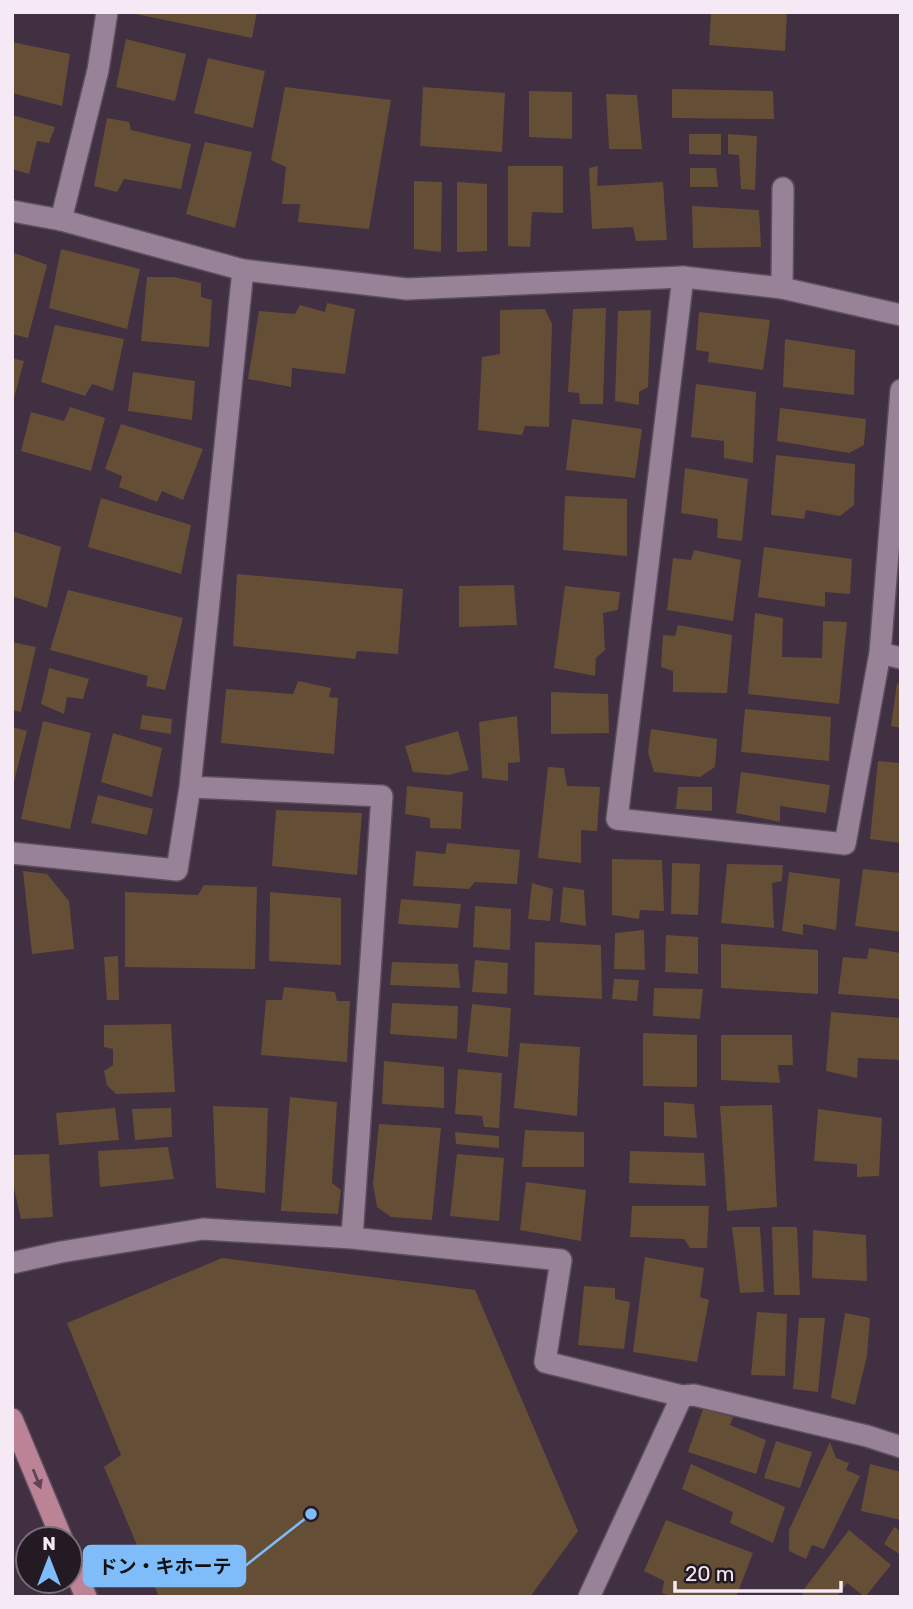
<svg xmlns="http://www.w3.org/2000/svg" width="913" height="1609" font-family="Rubik,'Noto Sans JP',sans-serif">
	<rect width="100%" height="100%" fill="#412f42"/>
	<path fill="#654e36" d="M131,12H257L252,38L131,13Z
		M711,12H787L785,51L709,45Z
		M126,39L186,54L175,101L116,87Z
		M12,42L70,54L62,106L12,93Z
		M208,58L265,71L253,128L194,113Z
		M285,87L391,100L369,229L298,222L300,204H282L286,167L271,160Z
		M423,87L505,93L502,152L420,146Z
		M672,89L773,91L774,119L672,118Z
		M529,91L572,92V139L529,137Z
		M606,94L637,95L642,149H609Z
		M12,115L55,127L49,143L37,141L29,174L12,169Z
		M107,118L129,122L131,130L191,144L181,189L124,179L117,192L94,186Z
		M689,134H721V155L689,154Z
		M728,134L757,136L755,190L741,189L739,155L728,154Z
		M205,142L252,152L235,228L186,214Z
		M508,166H563V213L532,212L530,247L508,246Z
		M598,166L597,186L663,182L667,240L636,241L633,227L592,229L589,168Z
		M690,168H716L718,187H690Z
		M414,181L442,182L441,252L414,249Z
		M457,182L487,184V251L457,252Z
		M692,206L759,210L761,247L693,248Z
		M61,249L140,269L127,329L49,308Z
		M12,252L47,265L28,338L12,334Z
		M147,277H174L201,283V297L212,300L209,347L141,341Z
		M327,303L355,309L345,374L292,368L291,387L248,379L259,311L295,314L300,305L325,312Z
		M606,308L603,404H580L579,393L568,392L573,309Z
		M545,309L552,324L549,427L525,426L522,435L478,430L482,357L500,354V310Z
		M651,310L648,387L639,392V405L615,401L618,311Z
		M699,312L770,320L763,370L708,362L709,352L696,350Z
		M55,325L124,339L113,391L92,384L85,396L41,382Z
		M785,339L855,350L854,395L783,387Z
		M12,358L24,361L13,402L12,401Z
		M133,372L195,381L192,420L128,411Z
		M696,384L756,392L753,463L724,458V441L691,437Z
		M70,407L105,418L91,471L21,451L31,412L64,421Z
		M780,408L866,419L864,445L849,453L777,441Z
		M572,419L642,429L635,478L566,470Z
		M121,424L203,449L183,500L162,491L157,502L119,487L122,476L105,469Z
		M776,455L855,464L854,505L840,516L806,510L804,519L771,515Z
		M685,468L748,479L742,541L717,538L718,519L681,513Z
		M565,496L627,499V556L563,550Z
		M101,498L191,525L181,574L88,547Z
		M12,531L61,547L47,608L12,596Z
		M764,547L852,559L850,594L825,592V607L758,597Z
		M694,550L741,560L733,621L667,610L673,558L691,560Z
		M237,574L403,589L398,654L357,651L355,659L233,646Z
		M514,585L517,625L459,627V586Z
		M565,586L620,592L618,610L603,613L605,650L596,658L595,676L554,668Z
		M68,590L183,618L165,690L146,686L148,676L50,650Z
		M755,613L783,618L782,657L822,658L823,621L847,622L839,704L748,694Z
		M678,625L732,635L727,693L673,692V671L661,667L663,635L675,636Z
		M12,642L36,647L21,712L12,710Z
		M49,668L89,679L83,699L67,697L64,714L41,704Z
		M298,681L331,688L329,697L338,698L334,754L221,743L226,689L293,694Z
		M897,683L901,684V728L891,726Z
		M551,692L608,694L609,733L551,734Z
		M745,709L831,717L829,761L741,752Z
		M142,715L172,719L171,734L140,729Z
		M517,716L520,762L508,763V781L482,778L479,722Z
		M43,721L91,733L70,829L21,819Z
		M12,727L27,731L13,785H12Z
		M651,729L717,739L715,767L700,777L654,772L648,752Z
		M458,731L469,770L448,775L413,772L405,746Z
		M113,733L162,748L152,797L101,782Z
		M878,761L901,763V843L870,839Z
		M548,767L564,768L567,786L600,787L597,831L581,830V863L538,858Z
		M741,772L830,785L826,813L780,806V822L736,813Z
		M407,786L463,792L461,829L430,828V818L405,814Z
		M678,787H712V811L676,809Z
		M98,795L153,809L147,835L91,823Z
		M276,810L362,813L357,875L272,866Z
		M447,843L520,850L517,884L475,882L469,889L413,886L416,851L445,854Z
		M612,859L662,860L664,911L640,910L639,919L612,915Z
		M672,863L700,864L698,915L671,914Z
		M727,864L783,865L782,881L772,883L774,928L721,923Z
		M863,869L901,873V932L855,926Z
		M23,871L47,874L69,901L74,949L32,954Z
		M789,872L840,879L836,930L803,924V935L782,931Z
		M532,883L553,889L550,921L528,919Z
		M204,885L257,887L255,969L125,967V892L198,895Z
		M563,887L584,890L586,926L560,922Z
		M270,892L341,898V965L269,961Z
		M401,899L461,904L458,928L398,924Z
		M475,906L511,909L510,950L473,947Z
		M644,930L645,970L614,969L615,933Z
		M666,935L698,937V974L665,972Z
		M535,942L601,945L602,999L534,995Z
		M721,944L818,950V994L721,988Z
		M869,948L901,953V999L838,994L843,957L867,959Z
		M118,956L119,1000H107L104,957Z
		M475,960L508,963L507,994L472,992Z
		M392,962L458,964L460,988L390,985Z
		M614,979L639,980L637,1001L612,999Z
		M284,987L335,992L337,1001H350L347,1062L261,1055L266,1000H282Z
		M654,988L703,989L700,1019L653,1016Z
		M392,1003L458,1006L457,1039L390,1034Z
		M472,1004L511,1008L508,1057L467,1052Z
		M831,1012L901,1018V1060L858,1058L857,1078L826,1071Z
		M171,1024L175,1092L116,1094L107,1085L104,1071L113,1065V1049L104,1047V1025Z
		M643,1033L697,1035V1087L643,1086Z
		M721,1035H792L793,1065H778L780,1083L721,1080Z
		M520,1043L580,1047L577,1116L514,1108Z
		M384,1061L444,1067V1108L382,1104Z
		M458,1069L502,1073L499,1128L484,1127L482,1116L455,1114Z
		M290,1097L337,1102L332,1183L341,1190L338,1214L281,1211Z
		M664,1102L694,1104L697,1138L664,1136Z
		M772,1105L777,1207L727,1211L720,1106Z
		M213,1106L268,1108L265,1193L216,1188Z
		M115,1108L119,1140L59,1145L56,1113Z
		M171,1108L172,1137L135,1140L132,1109Z
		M818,1109L882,1118L879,1176L857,1177V1164L814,1161Z
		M379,1124L441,1128L432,1220L391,1217L377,1207L373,1184Z
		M525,1130L584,1132V1167H522Z
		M455,1132L499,1136V1148L456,1144Z
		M168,1147L174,1179L100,1187L98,1151Z
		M630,1151L704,1153L706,1186L629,1183Z
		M49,1154L53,1217L21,1219L14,1188H12V1155Z
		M457,1154L504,1158L499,1221L450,1216Z
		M526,1182L586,1190L581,1241L520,1230Z
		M632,1206H709L707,1248H690L684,1239L630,1237Z
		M732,1227H760L764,1292L740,1293Z
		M772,1227H797L800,1295H774Z
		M813,1230L866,1235L867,1281L812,1278Z
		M645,1257L704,1268L700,1297L709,1300L697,1362L633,1352Z
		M222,1258L475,1290L578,1531L530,1597H159L104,1467L121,1455L67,1323Z
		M584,1286L615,1288V1299L630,1302L624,1349L578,1345Z
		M757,1312L787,1314L785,1376L751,1375Z
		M845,1313L870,1318L867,1356L855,1405L831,1398Z
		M799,1318H825L818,1392L793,1389Z
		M703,1409L733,1417L730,1425L766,1440L756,1474L688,1452Z
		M776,1441L812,1452L800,1488L764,1478Z
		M830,1442L836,1458L849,1463L846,1470L860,1476L824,1549L812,1545L806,1559L789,1551V1530Z
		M691,1464L785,1507L773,1543L730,1523L733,1512L682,1489Z
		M870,1464L901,1472V1520L861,1511Z
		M666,1520L753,1553L736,1597H674L662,1593L664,1581L644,1571Z
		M894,1527L901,1531V1555L884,1544Z
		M849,1530L891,1565L865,1597L847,1583L837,1597H806L801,1593Z"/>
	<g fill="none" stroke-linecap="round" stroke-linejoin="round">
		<g stroke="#5d4e5e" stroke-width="24">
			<path id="lane" d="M61,220L98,70L107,12
				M683,277L617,819L845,844L880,653L901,390
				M782,288L783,188
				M880,653L901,658
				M190,787L382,796L352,1238
				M12,853L177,870L190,787L243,270
				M12,1263L61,1252L203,1229L352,1238L561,1260L545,1362L682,1396L694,1395L867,1436L901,1447
				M589,1597L682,1396"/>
		</g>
		<g stroke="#5d4e5e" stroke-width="24">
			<path id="street" d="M12,211L61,220L243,270L407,289L683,277L782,288L901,315"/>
		</g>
		<g stroke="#5d4e5e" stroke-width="24">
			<path id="primary" d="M12,1419L62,1539
				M70,1559L86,1597"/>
		</g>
		<use href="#lane" stroke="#978298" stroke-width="21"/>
		<use href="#street" stroke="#978298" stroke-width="21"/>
		<use href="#primary" stroke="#bc8397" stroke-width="21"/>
	</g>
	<defs><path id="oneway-solid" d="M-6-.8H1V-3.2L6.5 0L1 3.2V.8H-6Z" transform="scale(1.75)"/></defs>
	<use fill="#604451" href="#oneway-solid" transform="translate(37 1479) rotate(68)"/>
	<path fill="none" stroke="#7ebdf9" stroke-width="2.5" d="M311 1514L245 1566"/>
	<circle fill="#7ebdf9" stroke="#231a23" stroke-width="2.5" cx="311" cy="1514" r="7"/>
	<rect fill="#7ebdf9" stroke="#7ebdf9" stroke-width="2.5" x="84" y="1546" width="161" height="40" rx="7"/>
	<g font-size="19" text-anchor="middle" font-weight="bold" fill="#111">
		<text x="165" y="1573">ドン・キホーテ</text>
	</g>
	<rect width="913" height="1609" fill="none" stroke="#f5e9f5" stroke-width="28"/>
	<g transform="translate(49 1560)"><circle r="33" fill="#231a23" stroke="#776d77" stroke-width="2"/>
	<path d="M0-5L12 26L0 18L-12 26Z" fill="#7ebdf9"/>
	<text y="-10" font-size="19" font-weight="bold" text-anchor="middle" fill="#f5e9f5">N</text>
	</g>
	<path d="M675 1581v10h166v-10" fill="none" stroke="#f5e9f5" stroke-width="3.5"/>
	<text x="685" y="1581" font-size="21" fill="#f5e9f5" stroke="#231a23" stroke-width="5" paint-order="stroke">20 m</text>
</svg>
